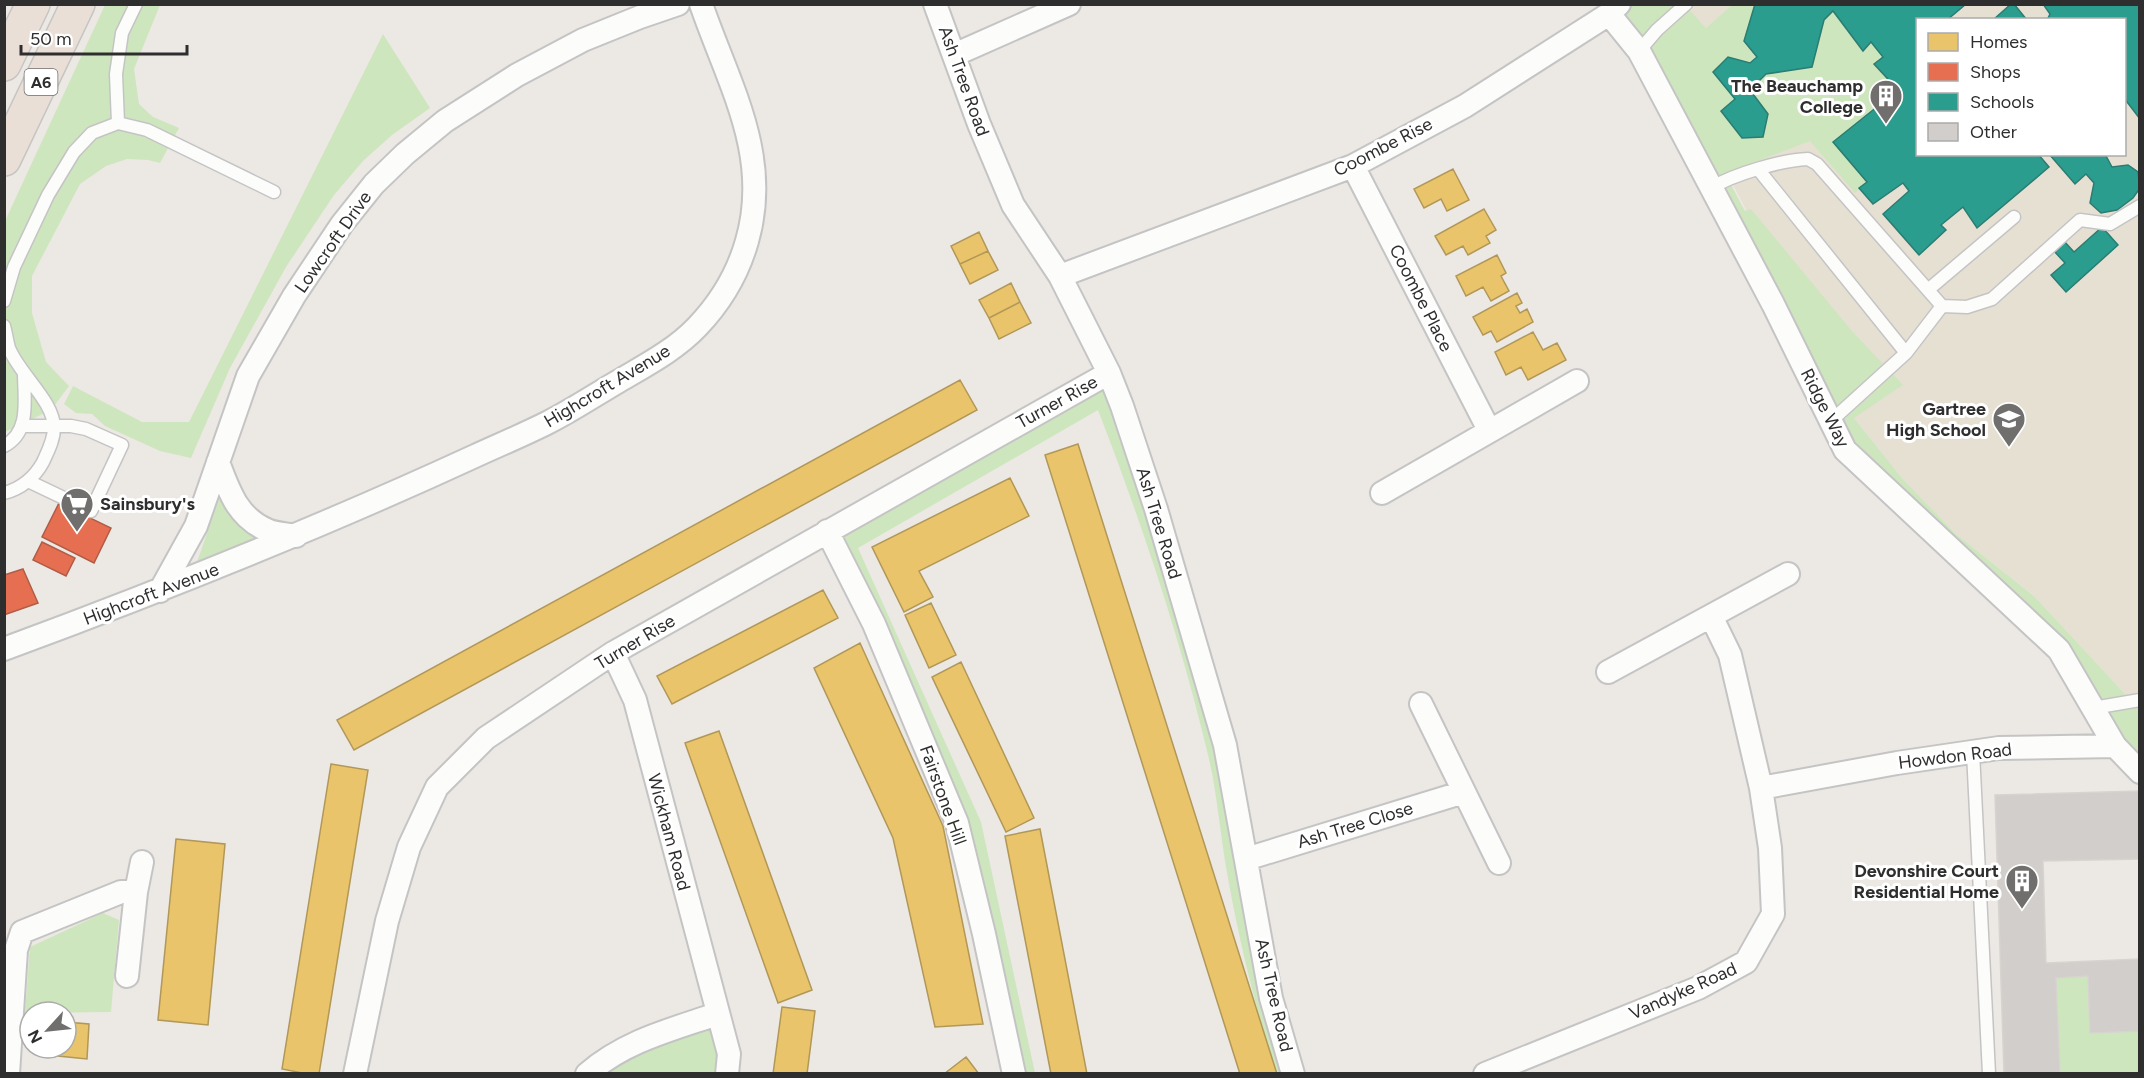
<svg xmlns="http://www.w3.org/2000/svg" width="2144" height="1078" font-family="Figtree,sans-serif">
	<rect width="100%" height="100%" fill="#ece8e4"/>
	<path fill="#e6e0d3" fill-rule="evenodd" d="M1660,4L2139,5V709L2032,594L1956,534L1902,478L1854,418L1646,17ZM1918,20H2124V154H1918Z"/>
	<path fill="#cee6be" d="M105,5H160L134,69L139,104L153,117L179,128L160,163L148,160L127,159L106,166L80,184L32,276V313L46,362L69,386L51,410L5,432V221Z
		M1619,5H1685L1706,28L1732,5H1755L1744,41L1757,57L1750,63L1728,57L1735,99L1721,111L1742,138L1763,137L1768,114L1750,90L1766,74L1812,67L1824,20L1833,11L1863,50L1871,42L1883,57L1874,64L1898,90L1833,142L1867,182L1855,193L1810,141L1731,171L1715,185L1728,179L1745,211L1751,209L1852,331L1903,385L1854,418L1902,478L1956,534L2034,596L2139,709V772L2059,650L1845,450L1639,51Z
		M383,34L430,108L392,135L363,161L334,195L286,267L230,368L191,458L160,451L105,426L92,414L76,413L64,404L73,386L142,422H189Z
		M1109,373L1225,745L1293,1073H1276C1255,1006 1238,937 1226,867C1220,831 1217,794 1209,759C1181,640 1142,524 1098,410L858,548L981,822L1035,1073H1014L957,823L827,531Z
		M219,499L239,522L263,539L200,566L197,562Z
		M103,913L119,920L111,1012L25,1013L30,947Z
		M2088,976L2090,1033L2139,1031V1073H2060L2056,978Z
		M717,1014L727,1073L587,1074Z"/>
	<path fill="#e9c46a" stroke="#b19758" stroke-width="1.5" d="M1453,169L1469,200L1447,211L1441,199L1424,208L1414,189Z
		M1484,209L1496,230L1486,236L1490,243L1468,255L1463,246L1446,255L1435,236Z
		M979,232L988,251L960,264L951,246Z
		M988,251L998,270L970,284L960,264Z
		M1497,255L1506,273L1501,276L1509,291L1491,301L1483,287L1466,296L1456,276Z
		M1011,283L1020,302L989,318L979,300Z
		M1517,293L1522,303L1516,306L1520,313L1527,309L1533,322L1497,342L1491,331L1483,335L1473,317Z
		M1020,302L1031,323L999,339L989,318Z
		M1533,332L1543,350L1557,343L1566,360L1528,380L1521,367L1506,375L1495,352Z
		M960,380L977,410L354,750L337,720Z
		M1078,444L1277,1074H1240L1045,455Z
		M1010,478L1029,516L919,571L933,597L904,612L872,547Z
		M823,590L838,618L672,704L657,676Z
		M931,603L956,655L929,668L905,615Z
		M860,643L943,826L983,1024L935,1027L893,838L814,668Z
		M961,662L1034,818L1006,832L932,677Z
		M719,731L812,990L778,1003L685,743Z
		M331,764L368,770L319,1074H307L282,1069Z
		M1040,829L1087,1074H1051L1005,836Z
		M176,839L225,844L208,1025L158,1020Z
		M782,1007L815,1011L807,1074H773Z
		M66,1022L89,1024L87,1059L48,1055L49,1048H66Z
		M966,1057L979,1074H944Z"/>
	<path fill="#e76f51" stroke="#b05c46" stroke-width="1.5" d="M59,503L111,528L94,563L42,537Z
		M42,542L75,558L66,576L33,560Z
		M23,569L38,603L4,615V575Z"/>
	<path fill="#2a9d8f" stroke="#2b7c72" stroke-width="1.5" d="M1755,4H1966L1947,20H1918V154H2038L2049,167L1977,228L1963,207L1941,225L1946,230L1919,255L1883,214L1909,191L1903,183L1873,204L1859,188L1867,182L1833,142L1898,90L1874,64L1883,57L1871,42L1863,51L1833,11L1824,20L1812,67L1766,74L1750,90L1768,114L1763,137L1742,138L1721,111L1735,99L1713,72L1728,57L1750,63L1757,57L1744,41Z
		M2011,4H2014L2027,20H1993Z
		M2043,4H2140V119L2124,98V20H2047L2050,14Z
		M2049,154H2105L2112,167L2128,165L2138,172L2140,188L2133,198L2117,210L2101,213L2090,203L2094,183L2086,174L2075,184Z
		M2102,227L2118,245L2066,292L2051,275L2065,263L2054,251L2064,241L2074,252Z"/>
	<path fill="#d1cecb" stroke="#d7d4d0" stroke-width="1.5" d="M2140,791V859L2043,861L2046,963L2140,959V1031L2090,1033L2088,976L2056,978L2060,1074H2004L1995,795Z"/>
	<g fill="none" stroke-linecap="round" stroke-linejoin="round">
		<g stroke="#c5c4c5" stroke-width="15">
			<path id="lane" d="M1639,51L1657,30L1686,4
				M118,123L116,74L122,33L136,4
				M1758,169L1906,353
				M1711,188C1734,174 1782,160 1808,159L1817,164L1942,306L1906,353L1831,421
				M1929,289L2014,217
				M4,301L14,267L48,195L74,152L92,133L118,123L147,130L274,192
				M1942,306L1967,307L1992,299L2080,220L2110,224L2140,206
				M4,326C6,333 7,341 9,348C19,374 54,401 54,428C54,440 48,451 43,462C35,477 21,489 4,493
				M23,426H71L86,429L122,445L91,511L28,481
				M4,446C31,432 24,399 24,373
				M2093,708L2140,700
				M1973,752L1989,1074"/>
		</g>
		<g stroke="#c5c4c5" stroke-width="26">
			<path id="street" d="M935,4L979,124L1013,205L1060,276L1109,373L1122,406L1156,509L1225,745L1271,998L1293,1074
				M1609,14L1639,51L1773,304L1845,450L2059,650L2115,746L2140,772
				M954,55L1069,4
				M1353,166L1489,430
				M1060,276L1353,166L1465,106L1609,14L1619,4
				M218,462C229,491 237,517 267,530C275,534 287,534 296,536
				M1382,493L1577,381
				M827,531L874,624L957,823L984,934L1014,1074
				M160,591L196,526L248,376L294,296L342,224L374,184L405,154L445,121L517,75L583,40L640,17L678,4
				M4,649C164,590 321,527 475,456C499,445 523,435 547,423C571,411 595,395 619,381C646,365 675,350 697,327C720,303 738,273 747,241C772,155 728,83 701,4
				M613,653L635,700L729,1054L727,1074
				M1608,672L1788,574
				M1421,704L1499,863
				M1761,788L1897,763L1999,748L2115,746
				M1246,859L1464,792
				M127,976L136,892L142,862
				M8,1074L16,950L22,932L121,892H136
				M355,1074L387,921L409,847L437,787L486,738L613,653L1109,373
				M587,1074C625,1041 670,1030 717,1014
				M1485,1074L1698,988L1746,962L1773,914L1770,848L1761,788L1730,655L1711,616"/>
		</g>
		<g stroke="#c6c5c4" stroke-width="36">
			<path id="highway" d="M4,64L33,4
				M4,159L78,4"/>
		</g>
		<use href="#lane" stroke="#fcfcfb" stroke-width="12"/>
		<use href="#street" stroke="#fcfcfb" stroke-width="22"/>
		<use href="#highway" stroke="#eadfd6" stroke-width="33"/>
	</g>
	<defs>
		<g id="building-pin" transform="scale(1.725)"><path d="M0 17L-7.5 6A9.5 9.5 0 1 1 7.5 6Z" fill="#706f6e" stroke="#fff"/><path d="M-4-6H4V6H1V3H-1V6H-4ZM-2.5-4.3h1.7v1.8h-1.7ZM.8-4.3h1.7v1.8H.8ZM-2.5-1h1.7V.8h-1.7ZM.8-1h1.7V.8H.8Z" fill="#fff"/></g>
		<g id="school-pin" transform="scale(1.725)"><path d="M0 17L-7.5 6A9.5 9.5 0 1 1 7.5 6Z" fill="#706f6e" stroke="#fff"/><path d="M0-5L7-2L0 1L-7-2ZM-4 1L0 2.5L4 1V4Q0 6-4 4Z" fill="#fff"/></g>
		<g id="supermarket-pin" transform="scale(1.725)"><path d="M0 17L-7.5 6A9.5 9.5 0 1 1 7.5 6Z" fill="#706f6e" stroke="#fff"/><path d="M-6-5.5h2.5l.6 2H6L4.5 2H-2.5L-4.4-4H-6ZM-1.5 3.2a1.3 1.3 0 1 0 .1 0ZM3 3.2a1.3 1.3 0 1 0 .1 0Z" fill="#fff"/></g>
	</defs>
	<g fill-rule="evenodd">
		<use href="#building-pin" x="1886" y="96"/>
		<use href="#school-pin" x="2009" y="419"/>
		<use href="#supermarket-pin" x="77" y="504"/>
		<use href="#building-pin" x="2022" y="881"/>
	</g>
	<g text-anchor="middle" stroke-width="6" stroke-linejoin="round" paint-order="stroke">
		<rect fill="#fff" stroke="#6d6d6d" stroke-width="1.5" x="24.5" y="69" width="33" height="26" rx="4.5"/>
		<g font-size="16" font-weight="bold" fill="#2e2e2e">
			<text x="41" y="88">A6</text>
		</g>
		<g font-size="18" fill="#2e2e2e" stroke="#fff">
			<text transform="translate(964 81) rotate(70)" y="6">Ash Tree Road</text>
			<text transform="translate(1383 147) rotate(-27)" y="6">Coombe Rise</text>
			<text transform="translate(333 242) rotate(-55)" y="6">Lowcroft Drive</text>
			<text transform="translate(1421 298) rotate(63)" y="6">Coombe Place</text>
			<text transform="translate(607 386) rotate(-31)" y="6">Highcroft Avenue</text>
			<text transform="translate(1057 402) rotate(-29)" y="6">Turner Rise</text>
			<text transform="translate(1825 408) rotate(63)" y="6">Ridge Way</text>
			<text transform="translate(1159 523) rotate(73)" y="6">Ash Tree Road</text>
			<text transform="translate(151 594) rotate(-21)" y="6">Highcroft Avenue</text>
			<text transform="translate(635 642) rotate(-31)" y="6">Turner Rise</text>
			<text transform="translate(1955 756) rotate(-7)" y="6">Howdon Road</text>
			<text transform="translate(943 795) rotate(70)" y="6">Fairstone Hill</text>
			<text transform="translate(1355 825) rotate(-17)" y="6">Ash Tree Close</text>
			<text transform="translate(669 832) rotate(75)" y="6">Wickham Road</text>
			<text transform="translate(1683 991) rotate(-24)" y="6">Vandyke Road</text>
			<text transform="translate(1274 995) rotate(77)" y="6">Ash Tree Road</text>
		</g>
		<g font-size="18" font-weight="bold" fill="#2e2e2e" stroke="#fff" text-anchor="end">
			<text x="1863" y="92">The Beauchamp<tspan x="1863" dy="21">College</tspan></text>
			<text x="1986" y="415">Gartree<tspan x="1986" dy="21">High School</tspan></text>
			<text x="100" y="510" text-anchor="start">Sainsbury's</text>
			<text x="1999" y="877">Devonshire Court<tspan x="1999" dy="21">Residential Home</tspan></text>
		</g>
	</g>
	<rect width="2144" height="1078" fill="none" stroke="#2e2e2e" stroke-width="12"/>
	<rect x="1916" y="18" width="210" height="138" fill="#ffffff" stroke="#ababab" stroke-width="1.5"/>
	<rect x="1928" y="33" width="30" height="18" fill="#e9c46a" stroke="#ababab" stroke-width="1.5"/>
	<text x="1970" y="48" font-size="18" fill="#2e2e2e">Homes</text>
	<rect x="1928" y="63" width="30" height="18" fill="#e76f51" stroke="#ababab" stroke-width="1.5"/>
	<text x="1970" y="78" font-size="18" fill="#2e2e2e">Shops</text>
	<rect x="1928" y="93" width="30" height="18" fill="#2a9d8f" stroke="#ababab" stroke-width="1.5"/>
	<text x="1970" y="108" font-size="18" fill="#2e2e2e">Schools</text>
	<rect x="1928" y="123" width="30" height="18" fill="#d1cecb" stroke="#ababab" stroke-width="1.5"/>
	<text x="1970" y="138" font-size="18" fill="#2e2e2e">Other</text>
	<g transform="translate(48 1030) rotate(243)"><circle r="28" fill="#ffffff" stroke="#ababab" stroke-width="1.5"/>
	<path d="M0-4.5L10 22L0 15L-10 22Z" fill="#706f6e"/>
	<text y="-9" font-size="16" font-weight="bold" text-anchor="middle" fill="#2e2e2e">N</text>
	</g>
	<path d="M21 45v9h166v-9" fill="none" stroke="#2e2e2e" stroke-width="3"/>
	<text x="30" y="45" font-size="18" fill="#2e2e2e" stroke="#ffffff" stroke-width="4.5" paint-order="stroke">50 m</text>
</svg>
